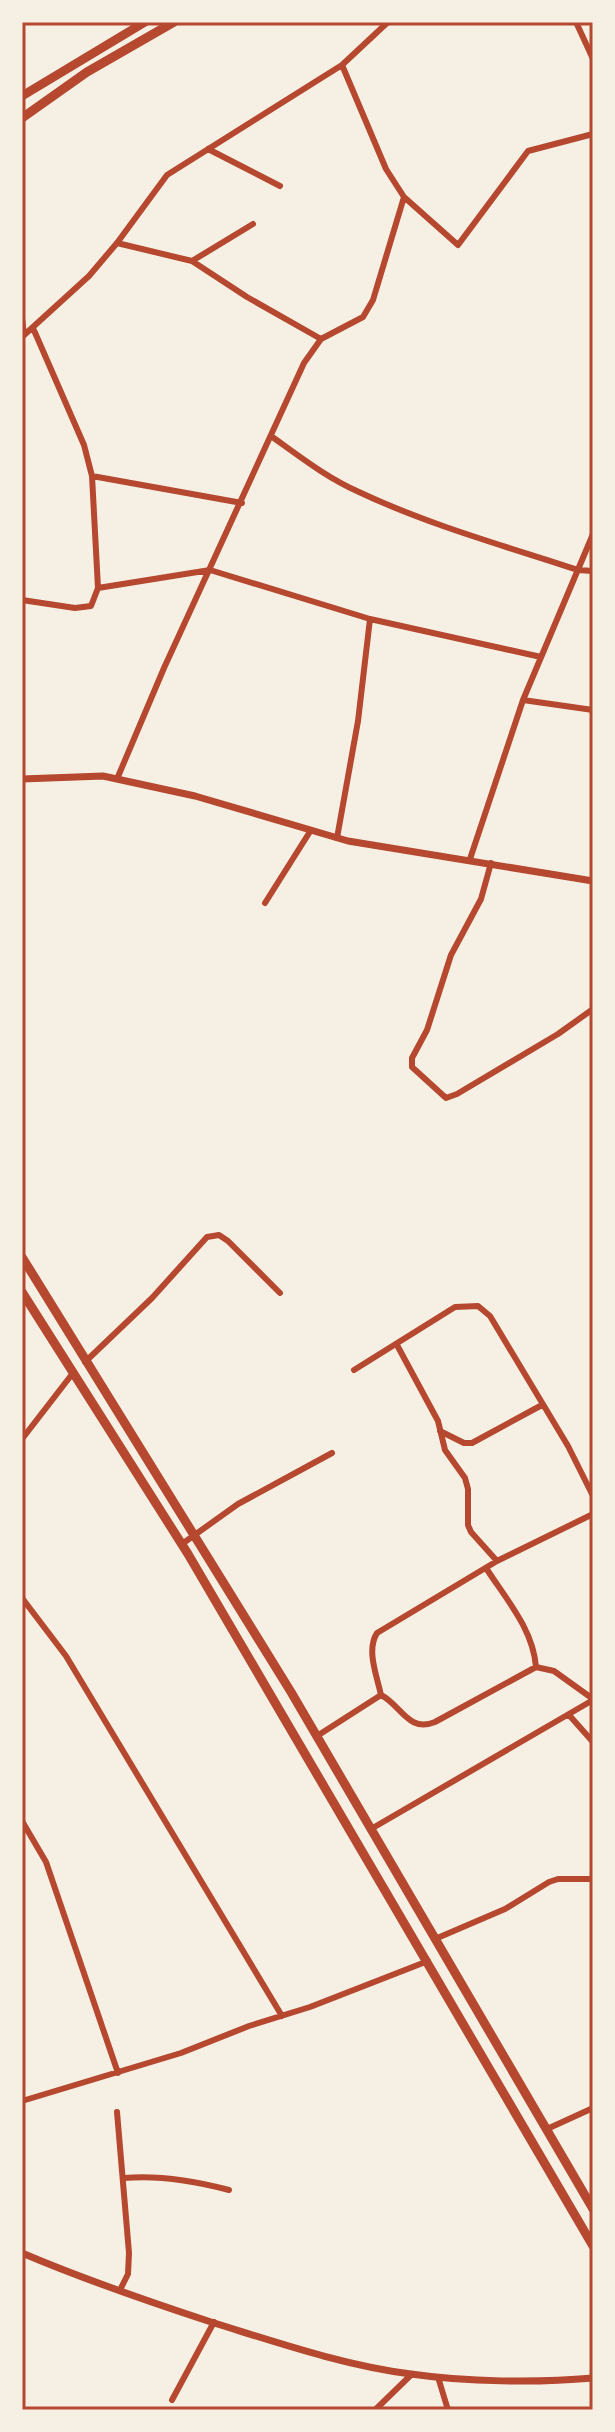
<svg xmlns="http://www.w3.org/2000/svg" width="615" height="2432" font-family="Arial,sans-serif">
	<rect width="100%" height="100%" fill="#f6efe4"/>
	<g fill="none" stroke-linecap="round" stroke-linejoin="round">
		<path stroke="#b5482f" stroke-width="6" d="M576,22L593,59
			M342,65L386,169L404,197L458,245L528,151L593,134
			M208,149L280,186
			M117,243L192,261L247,297L321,339
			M192,261L253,224
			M22,318L24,335
			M22,337L89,276L117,243L167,175L342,65L388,22
			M271,436C299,456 327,478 359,492C429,525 505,546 578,570L593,571
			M92,476L242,503
			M98,588L210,570L370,619L541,657
			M22,600L75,608L91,606L98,588L92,476L84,445L33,328
			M523,700L593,710
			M117,779L164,668L304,363L321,339L363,317L373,300L404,197
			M337,838L358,721L370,619
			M470,859L523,700L593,534
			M491,863L481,899L451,955L427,1030L412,1058V1067L446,1098L457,1094L558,1034L593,1009
			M265,903L311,830
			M397,1345L438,1421L445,1450L465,1478L468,1489V1525L471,1532L497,1561
			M85,1362L152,1298L207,1237L219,1235L228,1241L280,1293
			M354,1370L455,1307L478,1306L490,1316L568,1446L593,1496
			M440,1431L464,1443H472L542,1405
			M22,1439L73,1373
			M593,1514L497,1561L377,1633C366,1650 377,1676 381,1695C401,1705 408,1733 435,1722L536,1667L554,1671L593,1699
			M182,1544L238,1504L332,1453
			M486,1568C506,1599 533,1629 536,1667
			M22,1598L66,1656L282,2016
			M569,1715L593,1742
			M317,1736L381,1695
			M22,1821L46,1862L118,2073
			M371,1829L593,1700
			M435,1939L505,1909L549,1882L558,1879H593
			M22,2101L181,2053L249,2026L310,2007L428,1961
			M117,2112L129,2253L128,2274L120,2290
			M547,2129L593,2108
			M124,2178C159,2175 195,2181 229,2190
			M438,2377L448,2410
			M172,2400L214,2322
			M375,2410L412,2374"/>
		<path stroke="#b5482f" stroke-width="7" d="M22,779L103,776L195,796L348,841L593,881
			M22,2253C83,2279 147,2301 211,2322C276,2342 342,2365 411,2374C466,2382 537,2383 593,2378"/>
		<path stroke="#b5482f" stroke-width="9" d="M22,96L145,22
			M22,118L87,72L174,22"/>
		<path stroke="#b5482f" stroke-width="9" d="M22,1257L291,1692L593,2209
			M22,1292L188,1554L593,2246"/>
	</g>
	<rect width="615" height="2432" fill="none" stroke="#f6efe4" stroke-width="48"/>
	<rect x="24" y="24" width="567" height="2384" fill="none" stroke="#b5482f" stroke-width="3"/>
</svg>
